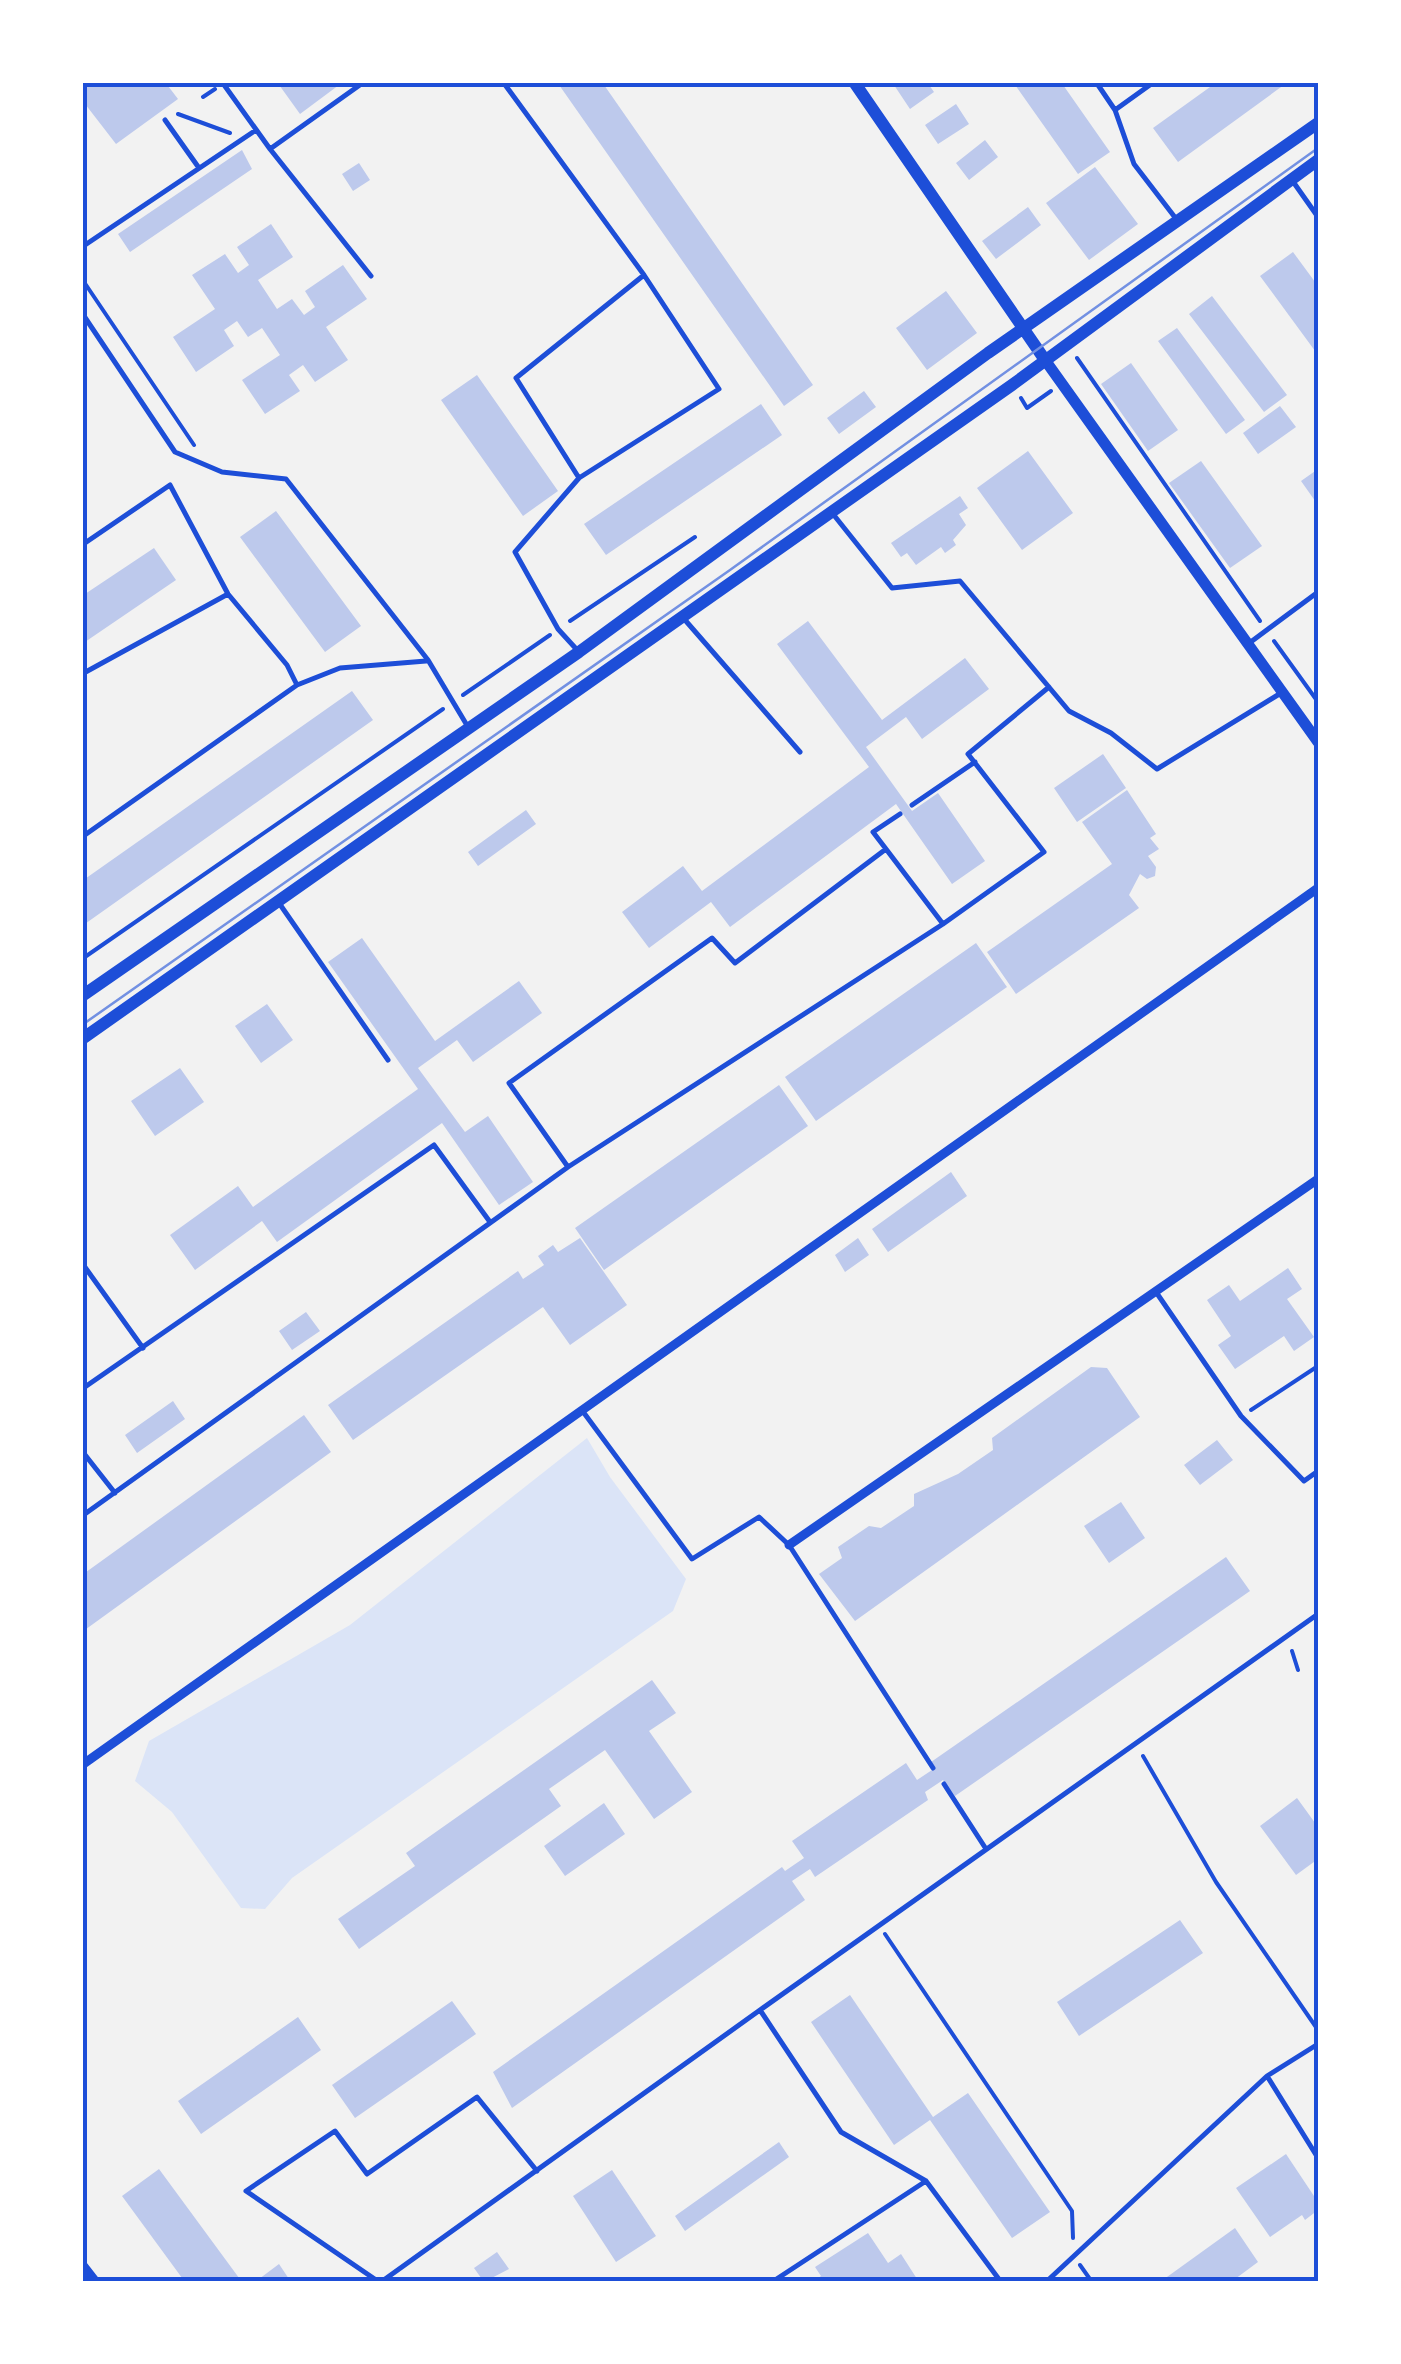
<svg xmlns="http://www.w3.org/2000/svg" width="1401" height="2364" font-family="Commissioner,sans-serif">
	<rect width="100%" height="100%" fill="#f2f2f2"/>
	<path fill="#dbe4f7" d="M587,1438L610,1477L686,1579L673,1611L292,1878L265,1909L241,1908L172,1812L135,1781L149,1741L350,1625Z"/>
	<path fill="#bdc9ec" d="M82,82H165L178,99L116,144L82,100Z
		M277,82H343L300,114Z
		M557,82H602L813,385L784,406Z
		M892,82H927L934,92L910,109Z
		M1013,82H1061L1110,152L1078,174Z
		M1217,82H1288L1178,162L1153,128Z
		M956,104L969,124L938,144L925,125Z
		M985,140L998,157L969,180L956,163Z
		M242,150L252,169L130,252L118,234Z
		M359,163L370,180L353,191L342,174Z
		M1095,167L1138,224L1089,260L1046,203Z
		M1028,207L1041,225L996,259L982,241Z
		M271,224L293,257L258,280L277,309L292,299L304,315L315,307L305,291L343,265L367,299L326,327L348,360L315,382L303,365L289,375L300,391L265,414L242,380L280,355L262,328L248,337L237,321L224,330L234,346L196,372L173,337L215,309L192,275L225,254L238,273L249,265L237,247Z
		M1293,252L1318,286V355L1260,276Z
		M946,291L977,333L927,370L896,328Z
		M1212,296L1287,395L1264,412L1189,314Z
		M1177,328L1245,420L1226,434L1158,341Z
		M1131,363L1178,430L1148,451L1101,384Z
		M477,375L558,491L523,516L441,400Z
		M864,391L876,407L839,434L827,418Z
		M761,404L782,435L606,555L584,524Z
		M1280,406L1296,427L1258,454L1243,433Z
		M1028,451L1073,513L1022,550L977,488Z
		M1201,461L1262,546L1230,568L1169,483Z
		M1318,469V505L1301,481Z
		M960,496L968,508L959,514L966,525L953,540L956,545L945,553L941,547L916,565L907,553L901,557L891,543Z
		M276,511L361,626L325,652L240,537Z
		M154,548L176,580L82,644V596Z
		M808,621L882,720L965,658L989,689L922,739L906,717L866,747L912,811L938,793L985,861L952,884L896,804L730,927L711,902L649,948L622,912L683,866L702,891L869,767L777,644Z
		M352,691L373,720L82,926V881Z
		M1103,754L1126,788L1077,822L1054,788Z
		M1127,790L1156,834L1150,838L1159,849L1148,856L1156,867L1155,876L1147,879L1140,874L1129,895L1139,908L1016,994L987,952L1112,864L1082,822Z
		M526,810L536,824L478,866L468,852Z
		M362,938L435,1041L519,981L542,1013L473,1062L457,1040L418,1068L465,1132L488,1116L533,1182L499,1205L442,1123L277,1242L262,1221L195,1270L170,1235L238,1186L253,1207L418,1089L328,962Z
		M976,943L1007,987L816,1121L785,1077Z
		M267,1004L293,1040L261,1063L235,1026Z
		M180,1068L204,1102L155,1136L131,1101Z
		M779,1085L808,1126L604,1270L575,1228Z
		M951,1172L967,1196L888,1252L872,1229Z
		M580,1238L627,1305L570,1345L543,1307L353,1440L328,1405L518,1271L523,1279L544,1265L538,1256L553,1245L558,1252Z
		M858,1238L869,1255L845,1272L835,1255Z
		M1288,1268L1302,1289L1287,1299L1314,1337L1294,1351L1284,1336L1235,1369L1218,1345L1231,1336L1207,1300L1229,1285L1240,1301Z
		M306,1312L320,1331L292,1350L279,1331Z
		M1091,1367L1107,1368L1140,1417L855,1621L819,1574L842,1558L838,1547L869,1526L881,1528L914,1506V1494L958,1474L993,1450L992,1438Z
		M173,1401L185,1419L137,1453L125,1435Z
		M304,1415L331,1452L82,1632V1575Z
		M1217,1440L1233,1460L1200,1485L1184,1465Z
		M1121,1502L1145,1538L1109,1563L1084,1526Z
		M1226,1557L1250,1591L955,1796L943,1780L925,1792L928,1800L815,1877L810,1869L792,1881L805,1900L512,2108L493,2072L782,1867L785,1871L804,1858L792,1841L906,1763L917,1780L935,1768L931,1762Z
		M652,1680L676,1713L649,1731L692,1792L654,1819L605,1750L549,1789L561,1806L359,1949L338,1919L415,1866L406,1853Z
		M1297,1798L1318,1827V1859L1296,1875L1260,1826Z
		M604,1803L625,1834L565,1876L544,1846Z
		M1180,1920L1203,1953L1079,2036L1057,2002Z
		M850,1995L933,2117L968,2093L1050,2212L1012,2238L930,2120L894,2145L811,2022Z
		M452,2001L476,2034L355,2118L332,2085Z
		M298,2017L321,2050L201,2134L178,2101Z
		M779,2142L789,2157L685,2231L675,2216Z
		M1286,2154L1318,2202V2210L1305,2220L1302,2215L1270,2237L1236,2188Z
		M159,2169L242,2282H185L122,2196Z
		M612,2170L656,2236L616,2262L573,2196Z
		M1235,2228L1258,2262L1231,2282H1160Z
		M868,2233L888,2263L901,2254L919,2282H813L821,2276L815,2267Z
		M497,2252L509,2269L484,2282L474,2268Z
		M279,2264L291,2282H255Z"/>
	<g fill="none" stroke-linecap="round" stroke-linejoin="round">
		<path stroke="#1d4ed8" stroke-width="4" d="M203,97L215,89
			M178,114L230,133
			M82,279L194,445
			M1077,358L1260,621
			M1021,398L1027,408L1051,391
			M570,621L695,537
			M1274,641L1318,702
			M463,695L550,635
			M82,959L443,709
			M1251,1410L1318,1366
			M1292,1651L1298,1670
			M1143,1756L1216,1882L1318,2030
			M885,1934L1072,2211L1073,2238
			M1080,2265L1092,2282"/>
		<path stroke="#1d4ed8" stroke-width="5" d="M222,82L270,149L364,82
			M503,82L644,275L719,389L579,478L515,552L558,629L579,652
			M1096,82L1115,110L1134,164L1177,220
			M1115,110L1154,82
			M165,120L199,168
			M270,149L371,276
			M1294,183L1318,217
			M82,247L256,130
			M82,313L175,452L222,472L286,479L428,660L468,727
			M579,478L516,378L644,275
			M833,514L892,588L960,581L1069,711L1111,733L1157,769L1281,693
			M82,545L170,485L228,594L287,665L297,685L82,837
			M685,620L800,752
			M1248,644L1318,592
			M82,674L228,594
			M297,685L340,668L426,661
			M912,805L975,762
			M886,849L873,832L900,814
			M279,903L388,1060
			M568,1167L509,1083L712,938L735,963L886,849L943,924
			M82,1263L143,1348
			M1156,1292L1241,1416L1304,1481L1318,1471
			M82,1389L434,1145L490,1222
			M584,1413L692,1559L759,1517L789,1545L933,1768
			M82,1451L115,1493
			M82,1516L568,1167L943,924L1044,852L968,754L1049,687
			M944,1784L986,1849
			M1267,2076L1318,2158
			M379,2282L246,2191L335,2131L367,2174L477,2097L537,2171
			M381,2282L760,2010
			M772,2282L926,2181
			M1001,2282L926,2181L841,2132L760,2010L1318,1614
			M1046,2282L1267,2076L1318,2044"/>
		<path stroke="#1d4ed8" stroke-width="9" d="M789,1545L1318,1179
			M82,1765L1318,888
			M82,2264L96,2282"/>
		<path stroke="#1d4ed8" stroke-width="11" d="M1045,360L1318,742"/>
		<path stroke="#1d4ed8" stroke-width="12" d="M854,82L1045,360
			M82,996L579,652L988,353L1318,123
			M82,1039L1012,385L1318,160"/>
		<path stroke="#7290e2" stroke-width="2.5" d="M82,1025L730,570L1318,148"/>
	</g>
	<rect width="1401" height="2364" fill="none" stroke="#ffffff" stroke-width="170"/>
	<rect x="85" y="85" width="1231" height="2194" fill="none" stroke="#1d4ed8" stroke-width="4"/>
</svg>
